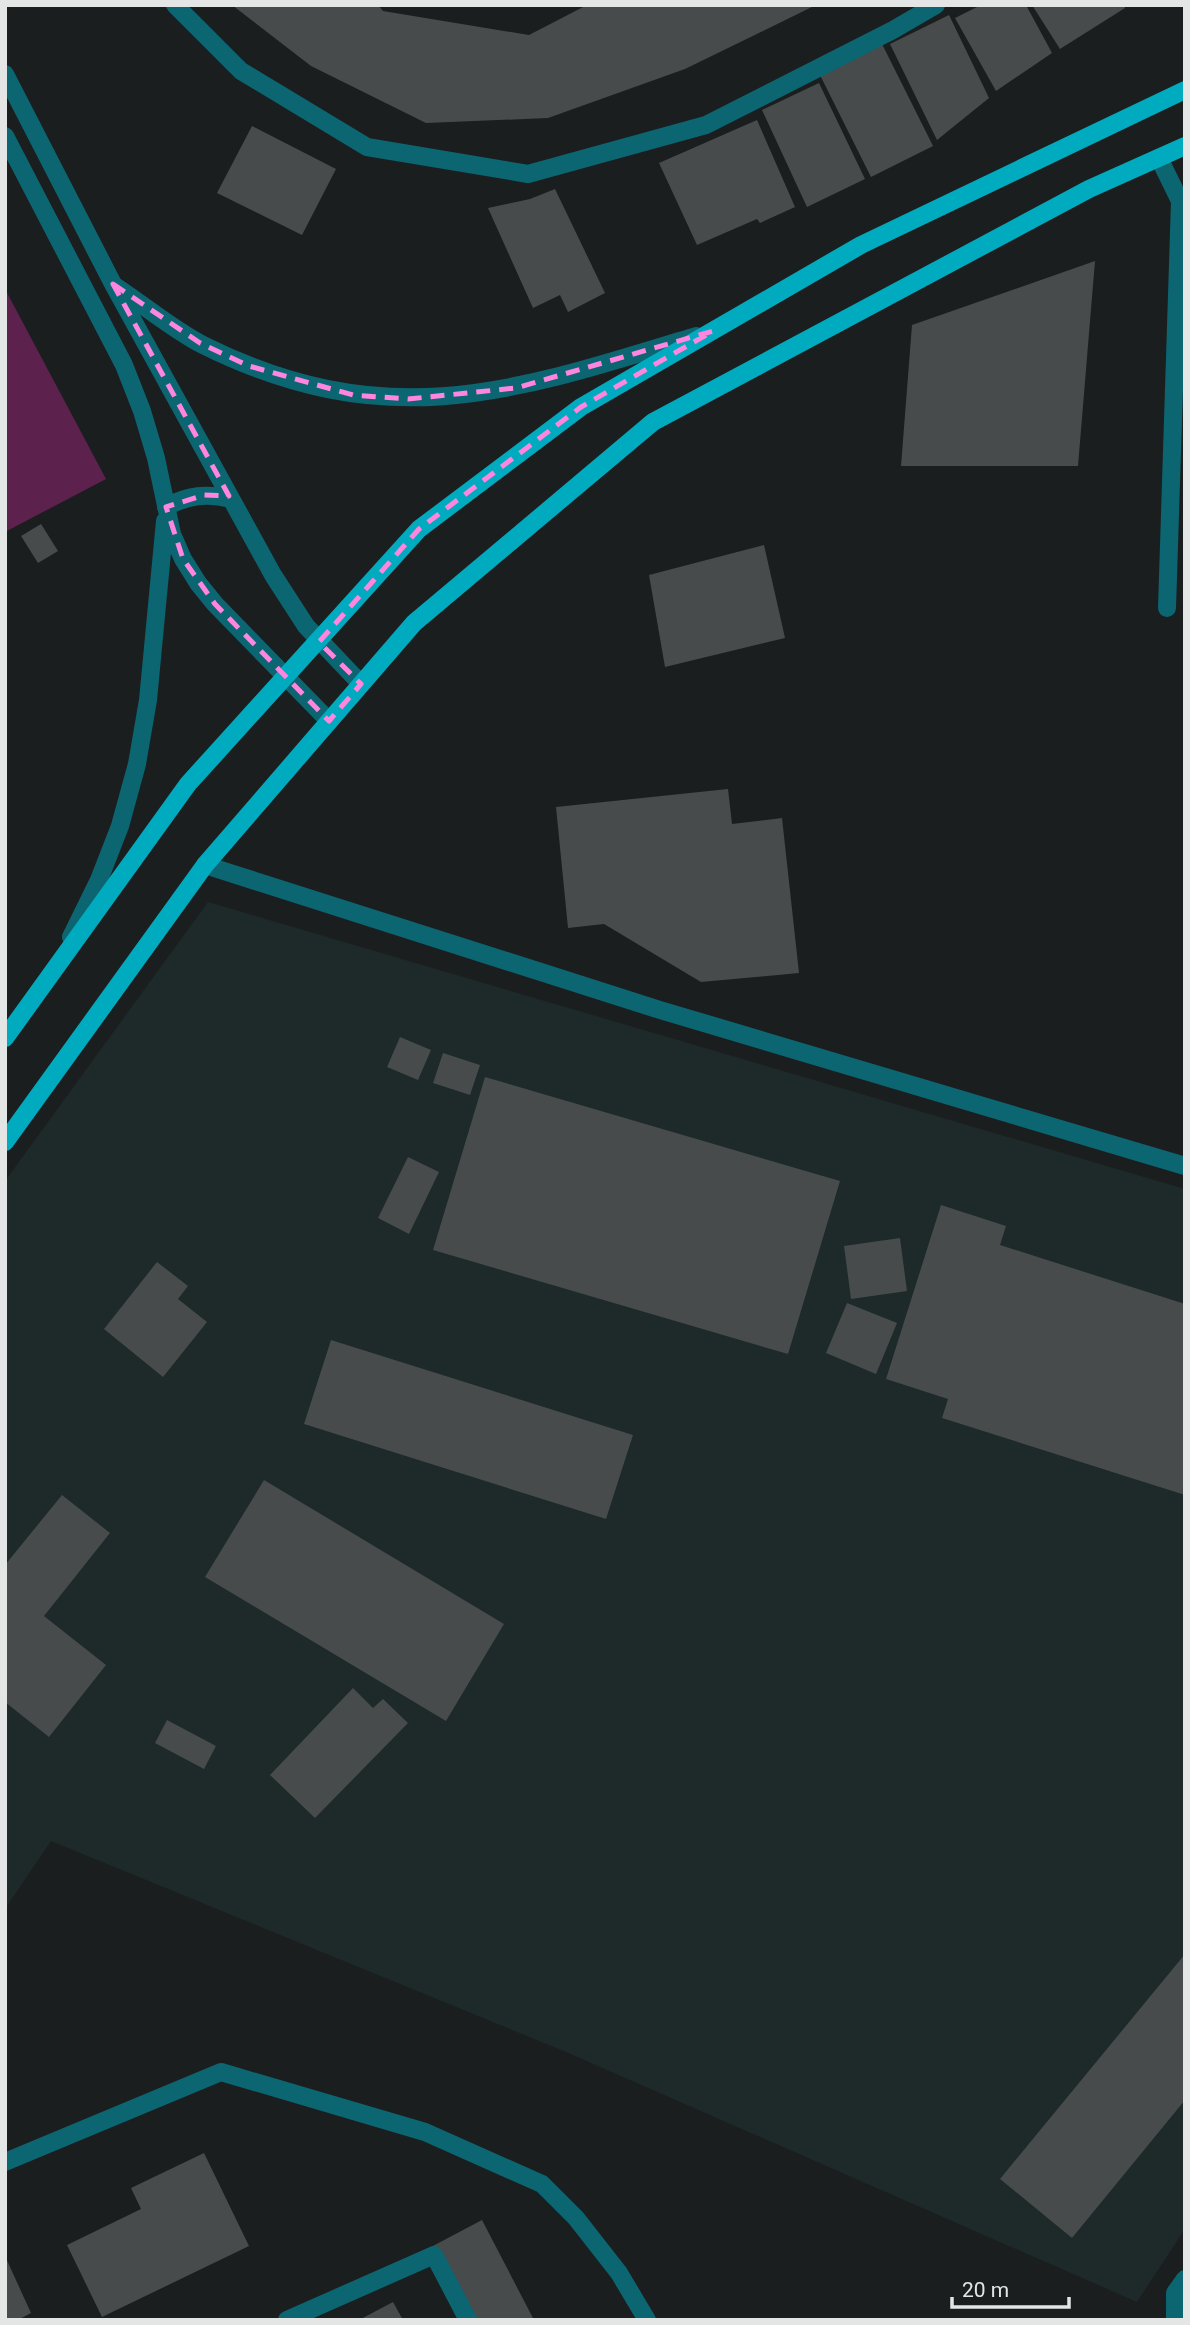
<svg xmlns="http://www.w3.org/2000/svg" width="1190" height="2325" font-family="Roboto,sans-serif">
	<rect width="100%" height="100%" fill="#1b1e1e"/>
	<path fill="#1e292a" d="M208,902L1185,1189V2229L1137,2302L566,2052L51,1841L5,1909V1181Z"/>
	<path fill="#5c214d" d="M5,289L106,479L5,532Z"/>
	<path fill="#474b4b" d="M232,5H378L383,11L529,35L587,5H816L685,69L548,118L426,123L311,66Z
		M981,5H1026L1052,53L996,91L955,18Z
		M1032,5H1124L1125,8L1060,49Z
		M949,15L989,98L937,140L890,44Z
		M882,44L933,146L871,177L820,75Z
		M819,83L865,179L807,207L762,110Z
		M757,120L795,207L760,223L757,219L697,245L659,163Z
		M252,126L336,169L302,235L217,193Z
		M555,189L605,293L568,312L560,295L533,308L488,208L530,199Z
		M1095,261L1078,466H901L912,325Z
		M41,524L58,551L38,563L21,536Z
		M764,545L785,638L665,667L649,575Z
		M728,789L732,824L782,818L799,973L701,982L604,924L568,928L556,807Z
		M400,1037L431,1050L418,1080L387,1067Z
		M443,1053L480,1065L470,1095L433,1083Z
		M485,1077L840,1181L788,1354L433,1250Z
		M408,1157L439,1172L409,1234L378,1218Z
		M941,1205L1006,1226L1000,1245L1185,1304V1495L942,1418L948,1399L886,1379Z
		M900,1238L907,1291L851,1299L844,1246Z
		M157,1262L188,1286L178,1299L207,1322L163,1377L104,1329Z
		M847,1303L897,1323L876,1374L826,1353Z
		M331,1340L633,1435L606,1519L304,1424Z
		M264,1480L504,1624L446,1721L205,1577Z
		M62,1495L110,1533L44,1616L106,1665L49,1737L5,1702V1565Z
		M353,1688L373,1708L383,1699L408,1723L315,1818L270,1775Z
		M167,1720L216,1746L204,1769L155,1743Z
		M1185,1954V2100L1072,2238L1000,2179Z
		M204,2153L249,2246L102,2317L67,2245L141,2209L131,2188Z
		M482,2220L534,2320H467L429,2248Z
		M5,2256L31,2313L18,2320H5Z
		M393,2302L403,2320H359Z"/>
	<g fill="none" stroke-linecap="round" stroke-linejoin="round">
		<path stroke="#0c6672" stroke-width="18" d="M175,5L241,71L367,147L528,174L706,125L893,30L936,5
			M5,74L113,284L273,575L306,626L361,684
			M5,136L124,365L142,411L156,458L172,534L183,559L198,583L215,604L329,721
			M1159,158L1180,201L1167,608
			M115,286C144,305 172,329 203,345C386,436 514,392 696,336
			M166,507C188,495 207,493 231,499
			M205,865L660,1010L1185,1166
			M71,937L99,880L120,826L137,764L148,700L165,521
			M5,2162L221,2072L425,2132L542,2184L576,2218L619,2273L647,2320
			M287,2320L434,2255L468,2320
			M1175,2320V2293L1185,2279"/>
		<path stroke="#00aabf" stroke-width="18" d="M5,1038L188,784L419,529L581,407L861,245L1185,90
			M5,1142L205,865L414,623L653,422L1089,189L1185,146"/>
	</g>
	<path fill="none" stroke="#ff85df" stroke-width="5" stroke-dasharray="14 9" stroke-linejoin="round" d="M113,284L200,343L249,366L353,395L408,399L516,388L713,331L581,407L419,529L319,642L361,684L329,721L215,604L183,559L166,507L204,495L229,496Z"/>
	<rect width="1190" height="2325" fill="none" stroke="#e4e6e6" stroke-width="14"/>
	<path d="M952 2297v10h117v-10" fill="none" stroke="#e4e6e6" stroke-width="3.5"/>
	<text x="962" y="2297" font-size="21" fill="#e4e6e6" stroke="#1b1e1e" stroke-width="5" paint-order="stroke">20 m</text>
</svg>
